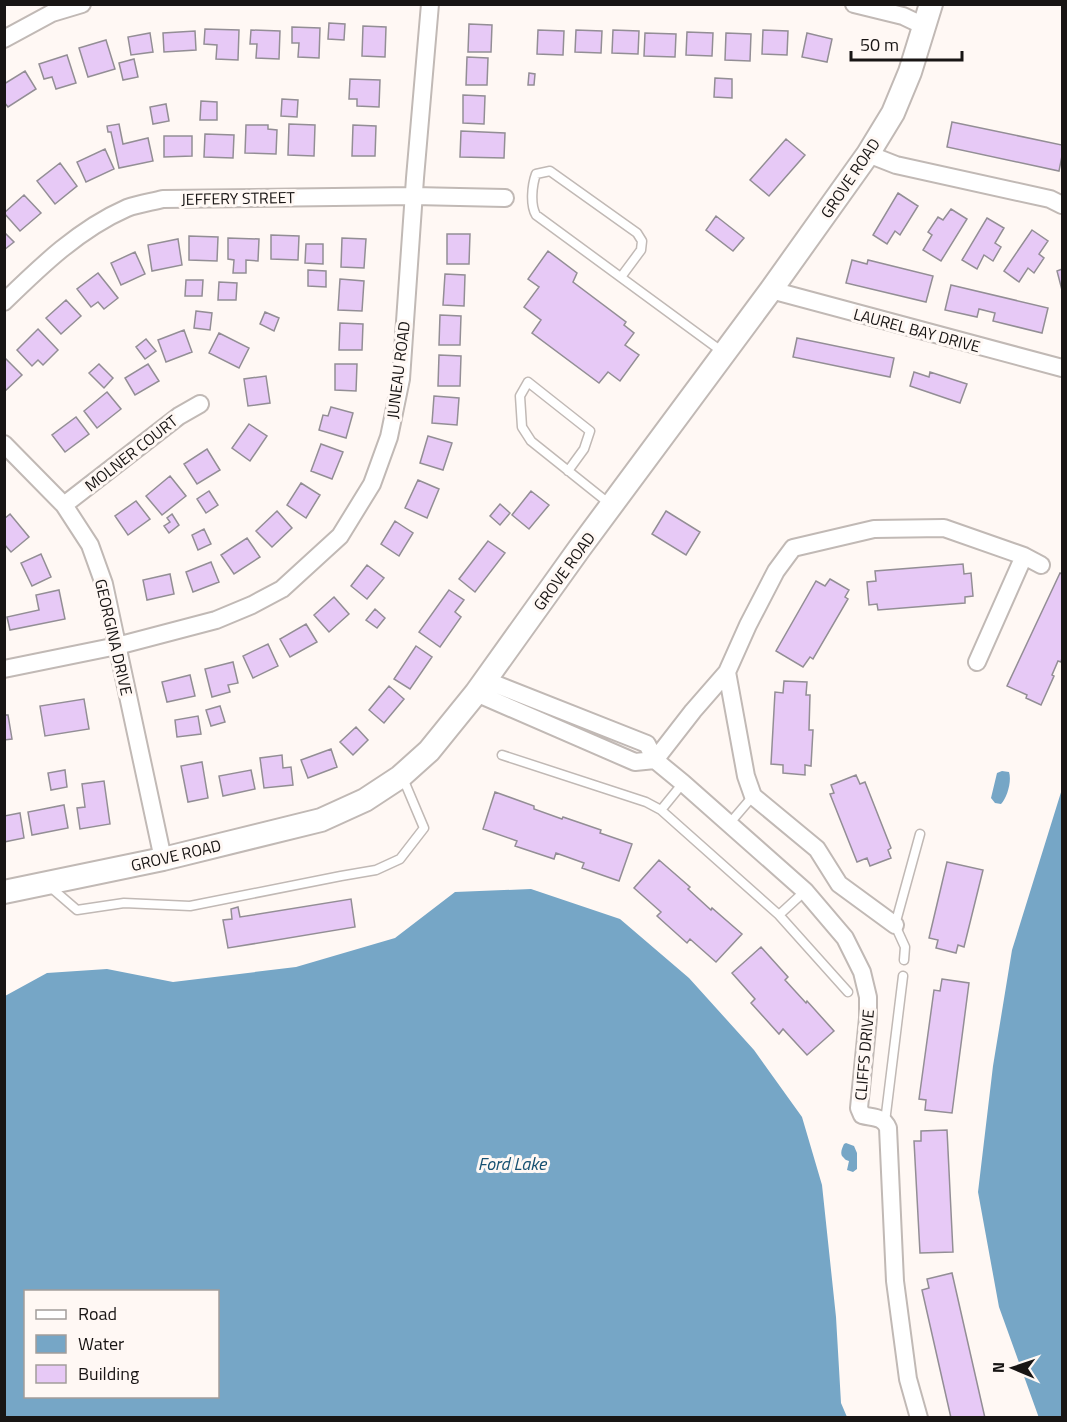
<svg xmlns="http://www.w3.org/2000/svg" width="1067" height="1422" font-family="'Titillium Web',sans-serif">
	<rect width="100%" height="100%" fill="#fff8f4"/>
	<path fill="#76a6c6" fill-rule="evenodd" d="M1002,771L1009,772C1012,781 1007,798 1001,804L995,803L991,798L997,773Z
		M1062,789V1417L1039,1418L999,1307L978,1192L993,1066L1012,950Z
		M531,889L620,919L689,978L754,1050L802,1117L822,1185L836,1317L841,1403L847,1417H5V996L47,973L107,969L173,982L296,967L395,938L455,892ZM26,1292H218V1396H26Z
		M846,1143L854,1146L857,1153V1169L853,1172L847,1170L849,1161C847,1160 845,1160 844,1158C839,1155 842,1148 844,1144Z"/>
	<path fill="#e7c9f6" stroke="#938e95" stroke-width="1.5" d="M329,23L345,24L344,40L328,39Z
		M469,24L492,25L491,52H468Z
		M363,26L386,27L385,57L362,56Z
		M292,27L320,28L319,58L298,57L299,43H292Z
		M205,29L239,30L238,60L216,59L217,45L204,44Z
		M251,30L280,31L279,59L256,58L257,44H250Z
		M538,30L564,31L563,55L537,54Z
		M576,30L602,31L601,53L575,52Z
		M613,30L639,31L638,54L612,53Z
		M763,30L788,31L787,55L762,54Z
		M195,31L196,50L164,52L163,33Z
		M687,32L713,33L712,56L686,55Z
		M150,33L153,52L131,55L128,37Z
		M645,33L676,34L675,57L644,56Z
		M726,33L751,34L750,61L725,60Z
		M807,33L832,39L827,62L802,57Z
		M106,40L115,69L88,77L79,48Z
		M67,55L76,83L56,89L52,77L44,79L39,64Z
		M467,57L488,58L487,85H466Z
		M134,59L138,77L123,80L119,63Z
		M25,71L36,89L8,107L4,102V84Z
		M529,73L535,74L534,85H528Z
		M715,78L732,79V98L714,97Z
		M350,79L380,80L379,107L357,106V99H349Z
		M463,95L485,96L484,124L463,123Z
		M282,99L298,100L297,117L281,116Z
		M201,101L217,102V120H200Z
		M166,104L169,121L153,124L150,107Z
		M952,122L1062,145V156L1059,171L947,147Z
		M119,124L123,144L148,138L153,161L119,168L111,132H108L107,126Z
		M289,124L315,125L314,156L288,155Z
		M246,125H268V129L277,130L276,154L245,153Z
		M353,125L376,126L375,156H352Z
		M461,131L505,133L504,158L460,157Z
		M205,134L234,135L233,158L204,157Z
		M164,136H192V156L164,157Z
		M786,139L805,155L769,196L750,180Z
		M105,149L114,169L86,182L77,162Z
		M60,163L77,186L55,204L37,181Z
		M898,193L918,206L900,235L895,231L887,244L873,235Z
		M24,195L41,213L20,231L4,213Z
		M951,209L967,219L941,261L923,250L932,235L928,232L938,217L943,220Z
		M716,216L744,238L733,251L706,230Z
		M987,218L1004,228L995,243L1001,247L993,261L984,255L977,269L962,260Z
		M1032,230L1048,241L1039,254L1044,258L1034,273L1028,268L1019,282L1004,271Z
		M4,232L14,242L4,250Z
		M447,234H470L469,264H447Z
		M271,235L299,236L298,260L271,259Z
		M189,236L218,237L217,261L189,260Z
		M228,238L259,239L258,261L246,260V273H233L234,260L228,259Z
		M342,238L366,239L364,268L341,267Z
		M178,239L182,265L152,271L148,245Z
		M306,244H323V264L305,263Z
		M548,251L577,273L573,282L626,322L624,325L634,333L625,345L639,355L620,381L608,372L599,383L532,333L541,320L524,307L539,287L528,279Z
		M135,252L145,274L121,285L111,263Z
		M852,260L867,264L868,260L933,276L926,302L846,283Z
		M1062,269V290L1057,271Z
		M308,270L326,271V287L308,286Z
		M98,273L118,298L104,309L98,302L91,307L77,289Z
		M445,274L465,275L464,306L443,305Z
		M340,279L364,281L362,311L338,310Z
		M186,280H203L202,296H185Z
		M219,282L237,283L236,300H218Z
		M951,285L1048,308L1042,333L993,321L995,313L979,309L977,317L945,310Z
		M66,300L81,316L61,334L46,318Z
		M196,311L212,313L210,330L194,328Z
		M265,312L279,318L274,331L260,324Z
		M440,315L461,316L460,345H439Z
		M340,323L363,324L362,350H339Z
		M38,329L58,350L43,365L38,360L32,366L17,350Z
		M184,330L192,352L166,362L158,340Z
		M219,333L249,348L239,368L209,353Z
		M797,338L894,358L890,377L793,357Z
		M146,339L156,351L145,359L136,347Z
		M439,355L461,356L460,386H438Z
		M4,357L22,375L4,392Z
		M99,364L113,378L104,388L89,373Z
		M148,364L159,381L135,395L125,378Z
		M335,364H357L356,391L335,390Z
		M914,372L929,377L930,372L967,384L960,403L910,386Z
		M266,376L270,403L248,406L244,379Z
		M107,392L121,409L97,428L84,411Z
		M434,396L459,398L457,425L432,423Z
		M331,407L353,413L346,438L319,430L323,415L328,416Z
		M76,417L89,434L65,452L52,435Z
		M249,424L267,436L250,461L232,448Z
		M428,436L452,443L443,470L420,463Z
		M321,444L343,452L332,479L311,471Z
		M207,449L220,470L197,484L184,464Z
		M170,476L186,496L162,515L146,496Z
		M418,480L439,489L427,518L405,508Z
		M301,483L320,495L306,518L287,505Z
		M209,491L218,505L206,513L197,499Z
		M531,491L549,505L529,529L512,515Z
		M136,501L150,519L128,535L115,516Z
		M500,504L510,513L500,525L490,516Z
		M277,511L292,528L272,547L256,531Z
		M666,511L700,532L686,555L652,534Z
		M10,514L29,537L11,552L4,544V519Z
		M172,514L179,525L169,533L164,526L170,522L167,518Z
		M395,521L413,533L399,556L381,544Z
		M204,529L211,544L198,550L192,535Z
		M247,538L260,557L234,574L221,555Z
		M488,541L505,553L475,592L459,579Z
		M41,554L51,577L32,586L21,563Z
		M211,562L219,582L193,592L186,572Z
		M963,564L964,574L971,573L973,596L965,597V603L878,610L877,604L869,605L867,582L876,581L875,571Z
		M367,565L384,578L367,599L351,586Z
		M1060,573L1062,574V658L1061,662L1058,661L1052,675L1054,676L1041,705L1026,698L1027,695L1007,686Z
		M170,574L174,594L147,600L143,580Z
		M830,579L849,590L845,597L848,599L813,659L810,657L803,667L776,651L816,581L825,586Z
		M59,590L65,619L10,630L7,617L39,610L36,595Z
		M449,590L464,600L455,612L461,617L440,647L419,632Z
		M334,597L349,614L329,632L314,615Z
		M375,609L385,618L377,628L366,620Z
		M306,624L317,642L290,657L280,639Z
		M268,644L278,666L253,678L243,656Z
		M416,646L432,657L410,689L394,679Z
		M233,662L238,683L228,685L230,692L212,697L205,669Z
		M190,675L195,696L167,702L162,682Z
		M784,681L807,682L806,695H810L809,730H813L811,766L805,765V775L783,773V765L771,764L775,692L783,693Z
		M389,686L404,699L384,723L369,710Z
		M84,699L89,729L45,736L40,706Z
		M220,706L225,722L211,726L206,710Z
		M4,715H8L12,739L4,740Z
		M198,716L201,734L177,737L175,720Z
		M356,727L368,740L353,755L340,742Z
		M331,749L337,767L308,778L301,760Z
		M282,755L283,768L291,767L293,785L264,788L260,758Z
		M202,762L208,798L188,802L181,766Z
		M65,770L67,787L51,790L48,773Z
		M251,770L255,789L223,796L219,776Z
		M856,775L860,784L865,782L891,848L888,850L891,858L870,866L867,858L857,862L830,794L834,793L831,785Z
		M104,781L110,824L80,829L77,808L85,807L82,784Z
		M495,792L534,806V809L562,819L563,817L601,830L600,833L632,844L619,881L582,868L584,863L556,853L554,859L515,846L517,841L483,829Z
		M64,805L68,828L32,835L28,812Z
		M20,813L24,838L4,842V816Z
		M659,860L690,887L688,889L711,910L712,908L742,934L716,962L690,939L687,943L657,916L661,912L634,888Z
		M947,862L983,870L964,947L958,945L956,953L936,948L938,940L929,938Z
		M351,899L355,927L228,948L223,920L232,919L231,909L238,907L240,917Z
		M761,947L788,977L785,980L806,1003L807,1001L834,1031L807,1055L783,1029L779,1034L751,1003L755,999L732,973Z
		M942,979L969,983L952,1113L925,1110L926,1100L919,1099L934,990L940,991Z
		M947,1130L953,1252L920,1253L914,1141H921V1131Z
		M952,1273L985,1418H951L922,1290L929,1288L927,1279Z"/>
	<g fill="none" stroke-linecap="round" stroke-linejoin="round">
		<g stroke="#c1b9b5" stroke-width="11">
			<path id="service" d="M621,277L641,250L642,241L637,233L550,171L536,174C532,185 530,205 536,215L724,353
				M568,471L584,449L590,431L528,382L520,396L522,427L531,441L611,505
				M502,755L646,802L661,810L779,915L848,992
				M661,810L683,783
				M729,824L753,796
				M48,885L77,910L124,903L190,906L341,876L376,870L400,859L424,828L402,776
				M779,915L805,891
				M904,960L905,947L895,925L920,834
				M885,1122L903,976"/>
		</g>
		<g stroke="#c1b9b5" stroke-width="20">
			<path id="minor" d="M854,4L903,16L924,26
				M4,39L52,13L82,4
				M868,154L896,165L1050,199L1062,205
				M771,290L1062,368
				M4,302C41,266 79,229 127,208C138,204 151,202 163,199L414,196L505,198
				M4,444L64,505L90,545L104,584L163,859
				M64,505L179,416L200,404
				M977,662L1024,556
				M4,669L117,646L216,620L252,605L282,589L340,536L372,484L389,437L401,379L415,178L430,4
				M727,672L746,776L753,796L817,849L839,884L895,925
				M485,680L647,744L655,760L683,783L805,891L845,938L862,972L868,997V1018L859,1108L862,1115C873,1118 883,1116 888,1128L895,1281L908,1379L919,1418
				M476,693L635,762L655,760
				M655,760L693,711L727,672L748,625L776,571L793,548L874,529L944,528L1024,556L1041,565"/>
		</g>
		<g stroke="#c1b9b5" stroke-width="26">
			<path id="secondary" d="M4,892L163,859L321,820L365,800L400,777L429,751L476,693L579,549L771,290L868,154L893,113L910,72L931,4"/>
		</g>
		<use href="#service" stroke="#fff" stroke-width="8"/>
		<use href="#minor" stroke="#fff" stroke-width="16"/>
		<use href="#secondary" stroke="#fff" stroke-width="22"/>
	</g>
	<g text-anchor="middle" stroke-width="6" stroke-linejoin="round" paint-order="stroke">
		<g font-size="16" fill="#181514" stroke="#fff8f4">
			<text transform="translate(850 178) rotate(-56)" y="6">GROVE ROAD</text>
			<text transform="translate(238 198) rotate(-1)" y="6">JEFFERY STREET</text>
			<text transform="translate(917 330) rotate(15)" y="6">LAUREL BAY DRIVE</text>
			<text transform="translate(398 370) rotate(-83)" y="6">JUNEAU ROAD</text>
			<text transform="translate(131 453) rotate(-38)" y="6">MOLNER COURT</text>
			<text transform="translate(564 571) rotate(-54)" y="6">GROVE ROAD</text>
			<text transform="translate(114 637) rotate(77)" y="6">GEORGINA DRIVE</text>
			<text transform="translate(176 855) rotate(-13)" y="6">GROVE ROAD</text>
			<text transform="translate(864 1055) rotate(-85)" y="6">CLIFFS DRIVE</text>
		</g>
		<g font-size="18" font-style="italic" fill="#165071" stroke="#fff8f4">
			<text x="512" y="1170">Ford Lake</text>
		</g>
	</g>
	<rect width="1067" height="1422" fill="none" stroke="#181514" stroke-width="12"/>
	<rect x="24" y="1290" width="195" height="108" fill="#fff8f4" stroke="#a39d9a" stroke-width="1.5"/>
	<rect x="36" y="1310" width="30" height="9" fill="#ffffff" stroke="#a39d9a" stroke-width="1.5"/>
	<text x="78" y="1320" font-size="18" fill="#181514">Road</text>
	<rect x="36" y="1335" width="30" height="18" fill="#76a6c6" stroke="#a39d9a" stroke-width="1.5"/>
	<text x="78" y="1350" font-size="18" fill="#181514">Water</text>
	<rect x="36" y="1365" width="30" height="18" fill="#e7c9f6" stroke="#a39d9a" stroke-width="1.5"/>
	<text x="78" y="1380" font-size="18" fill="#181514">Building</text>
	<g transform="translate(1013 1368) rotate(272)" stroke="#fff8f4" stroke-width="4.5" paint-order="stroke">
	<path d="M0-4.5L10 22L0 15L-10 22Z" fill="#181514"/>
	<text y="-9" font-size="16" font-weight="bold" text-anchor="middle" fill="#181514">N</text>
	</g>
	<path d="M851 51v9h111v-9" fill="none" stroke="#181514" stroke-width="3"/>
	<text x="860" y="51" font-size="18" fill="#181514" stroke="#fff8f4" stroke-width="4.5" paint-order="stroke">50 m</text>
</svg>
